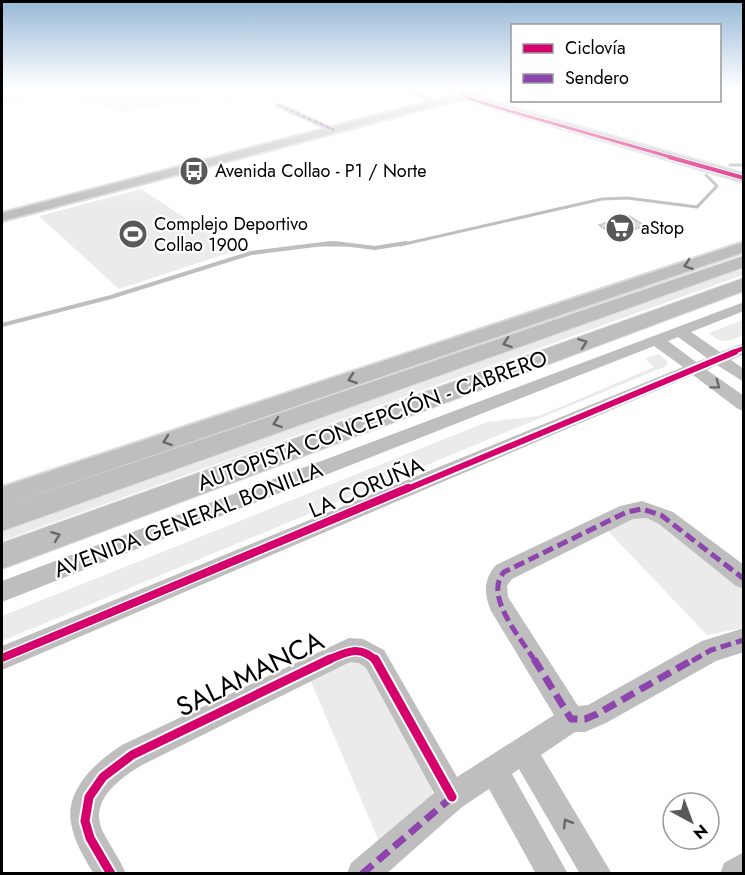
<svg xmlns="http://www.w3.org/2000/svg" width="745" height="875" font-family="Jost,sans-serif">
	<rect width="100%" height="100%" fill="#fff"/>
	<path fill="#ebebeb" d="M7,88L170,92L243,88L235,92L234,98L227,101L215,98L188,101L120,113L95,102L81,99L36,98L2,102V89Z
		M141,189L235,251L119,289L39,216Z
		M743,267V275L2,541V529Z
		M743,320V335C730,341 720,345 709,333Z
		M658,354L668,362L666,366L2,641V616L487,422L539,416L654,367L645,359Z
		M638,515L651,517L743,584V628L707,635L607,530Z
		M346,659H363L432,785V798L380,844L309,677Z"/>
	<g fill="none" stroke-linecap="round" stroke-linejoin="round">
		<path stroke="#bebebe" stroke-width="3" d="M730,165H744
			M318,245H346
			M400,245L602,199L627,198L697,207L717,186L706,175"/>
		<path stroke="#bebebe" stroke-width="4" d="M334,243L375,248L406,243
			M2,325L111,297L251,253L331,243"/>
	</g>
	<path fill="#dfdfdf" stroke="#c6c6c6" stroke-width="1.5" d="M629,216L645,226L614,236L599,225Z"/>
	<g fill="none" stroke-linecap="round" stroke-linejoin="round">
		<g stroke="#dbdbdb" stroke-width="4">
			<path id="major" d="M479,88H497L473,96L744,174V182L463,99L2,221V213L457,94V91L466,92Z
				M744,242V252L2,507V487Z"/>
		</g>
		<g stroke="#dbdbdb" stroke-width="2">
			<path id="highway" d="M744,256V267L2,531V507Z
				M744,278V291L2,569V543Z"/>
		</g>
		<path fill="#bebebe" fill-rule="evenodd" d="M383,88L412,90L436,100L432,102L410,94Z
			M275,103H281L339,130L331,132L275,107Z
			M744,302V311L691,332L720,352L744,343V354L731,360L744,369V382L717,365L707,370L744,396V411L738,409L693,375L2,670V646L683,367L654,346L2,602V581ZM678,337L707,358L696,362L668,341Z
			M642,501L673,512L744,565V589L736,586L659,524L647,518L633,519L512,579L507,586L508,597L578,706L588,705L702,641L744,628V652L716,661L606,723L585,732H575L541,755L612,874H580L519,769L512,774L568,874H536L489,789L462,807L386,874H347L351,863L434,793L366,668L359,663L350,662L142,765C119,779 88,801 103,832C110,846 120,859 126,874H94C84,858 74,841 71,823C65,789 97,761 122,745L349,638L363,639L384,650L457,777L554,715L491,611C484,594 483,580 496,565L620,506Z
			M744,852V874H720L724,863Z"/>
		<use href="#major" fill="#bebebe" fill-rule="evenodd"/>
		<use href="#highway" fill="#bebebe" fill-rule="evenodd"/>
		<path stroke="#8e44ad" stroke-width="2" stroke-dasharray="4.5 2" stroke-linecap="butt" d="M278,105L334,130"/>
		<path stroke="#8e44ad" stroke-width="5" stroke-dasharray="11 5" stroke-linecap="butt" d="M535,661C521,638 483,596 504,572L627,512L642,509L661,515L744,579
			M692,661L711,650L744,640"/>
		<path stroke="#8e44ad" stroke-width="7" stroke-dasharray="14 7" stroke-linecap="butt" d="M534,659L571,719H585L597,714L694,659
			M362,874L452,797L449,792"/>
		<g stroke="#fff" stroke-width="4.5">
			<path id="cycleway-far5" d="M460,92L468,98L496,107L674,158"/>
		</g>
		<g stroke="#fff" stroke-width="6">
			<path id="cycleway-far4" d="M669,157L744,178"/>
		</g>
		<g stroke="#fff" stroke-width="8">
			<path id="cycleway-far3" d="M731,353L744,348"/>
		</g>
		<g stroke="#fff" stroke-width="10">
			<path id="cycleway-far2" d="M405,490L735,352"/>
		</g>
		<g stroke="#fff" stroke-width="11">
			<path id="cycleway-far1" d="M2,658L408,488
				M326,661C345,652 360,644 376,661"/>
		</g>
		<g stroke="#fff" stroke-width="13">
			<path id="cycleway" d="M375,659L452,797
				M111,874L90,838L85,821L89,797L103,777L132,755L330,659"/>
		</g>
		<use href="#cycleway-far5" stroke="#d6006c" stroke-width="3"/>
		<use href="#cycleway-far4" stroke="#d6006c" stroke-width="4"/>
		<use href="#cycleway-far3" stroke="#d6006c" stroke-width="4.5"/>
		<use href="#cycleway-far2" stroke="#d6006c" stroke-width="6"/>
		<use href="#cycleway-far1" stroke="#d6006c" stroke-width="8"/>
		<use href="#cycleway" stroke="#d6006c" stroke-width="9"/>
	</g>
	<defs><path id="oneway-chevron" d="M-2-3.5L2.5 0L-2 3.5" fill="none" stroke-width="1.6" stroke-linecap="round" stroke-linejoin="round" transform="scale(1.5)"/></defs>
	<g stroke="#686868">
		<use href="#oneway-chevron" transform="translate(688 265) rotate(161)"/>
		<use href="#oneway-chevron" transform="translate(507 343) rotate(161)"/>
		<use href="#oneway-chevron" transform="translate(583 343) rotate(-20)"/>
		<use href="#oneway-chevron" transform="translate(352 379) rotate(161)"/>
		<use href="#oneway-chevron" transform="translate(716 385) rotate(37)"/>
		<use href="#oneway-chevron" transform="translate(277 423) rotate(161)"/>
		<use href="#oneway-chevron" transform="translate(167 441) rotate(161)"/>
		<use href="#oneway-chevron" transform="translate(56 536) rotate(-20)"/>
		<use href="#oneway-chevron" transform="translate(567 823) rotate(-121)"/>
	</g>
	<linearGradient id="sky" x2="0" y2="1"><stop stop-color="#97b8d7"/><stop offset="0.42" stop-color="#fff"/><stop offset="1" stop-color="#fff" stop-opacity="0"/></linearGradient>
	<rect width="745" height="211" fill="url(#sky)"/>
	<defs>
		<g id="bus-disc" transform="scale(1.5)"><circle r="9.5" fill="#595959" stroke="#fff"/><path d="M-5-6H5V4H4V6H2V4H-2V6H-4V4H-5ZM-3.5-4V0h7V-4ZM-3.5 1.2v1.5H-2V1.2ZM2 1.2v1.5H3.5V1.2Z" fill="#fff"/></g>
		<g id="supermarket-disc" transform="scale(1.5)"><circle r="9.5" fill="#595959" stroke="#fff"/><path d="M-6-5.5h2.5l.6 2H6L4.5 2H-2.5L-4.4-4H-6ZM-1.5 3.2a1.3 1.3 0 1 0 .1 0ZM3 3.2a1.3 1.3 0 1 0 .1 0Z" fill="#fff"/></g>
		<g id="stadium-disc" transform="scale(1.5)"><circle r="9.5" fill="#595959" stroke="#fff"/><path d="M0-5a6.5 5 0 1 0 0 10a6.5 5 0 1 0 0-10ZM-3.5-1.8h7v3.6h-7Z" fill="#fff"/></g>
	</defs>
	<g fill-rule="evenodd">
		<use href="#bus-disc" x="194" y="171"/>
		<use href="#supermarket-disc" x="620" y="228"/>
		<use href="#stadium-disc" x="133" y="234"/>
	</g>
	<g text-anchor="middle" stroke-width="4.5" stroke-linejoin="round" paint-order="stroke">
		<g font-size="18" fill="#000" stroke="#fff" text-anchor="start">
			<text x="215" y="177">Avenida Collao - P1 / Norte</text>
			<text x="154" y="230">Complejo Deportivo<tspan x="154" dy="21">Collao 1900</tspan></text>
			<text x="641" y="234">aStop</text>
		</g>
		<g font-size="22" fill="#000" stroke="#fff">
			<text transform="translate(372 420) rotate(-20)" y="8">AUTOPISTA CONCEPCIÓN - CABRERO</text>
			<text transform="translate(366 487) rotate(-23)" y="8">LA CORUÑA</text>
			<text transform="translate(188 519) rotate(-21)" y="8">AVENIDA GENERAL BONILLA</text>
		</g>
		<g font-size="27" fill="#000" stroke="#fff">
			<text transform="translate(250 674) rotate(-26)" y="9">SALAMANCA</text>
		</g>
	</g>
	<rect width="745" height="875" fill="none" stroke="#000000" stroke-width="6"/>
	<rect x="511" y="24" width="210" height="78" fill="#ffffff" stroke="#999999" stroke-width="1.5"/>
	<rect x="523" y="44" width="30" height="9" fill="#d6006c" stroke="#999999" stroke-width="1.5"/>
	<text x="565" y="54" font-size="18" fill="#000000">Ciclovía</text>
	<rect x="523" y="74" width="30" height="9" fill="#8e44ad" stroke="#999999" stroke-width="1.5"/>
	<text x="565" y="84" font-size="18" fill="#000000">Sendero</text>
	<g transform="translate(691 821) rotate(139)"><circle r="28" fill="#ffffff" stroke="#999999" stroke-width="1.5"/>
	<path d="M0-4.5L10 22L0 15L-10 22Z" fill="#595959"/>
	<text y="-9" font-size="16" font-weight="bold" text-anchor="middle" fill="#000000">N</text>
	</g>
</svg>
